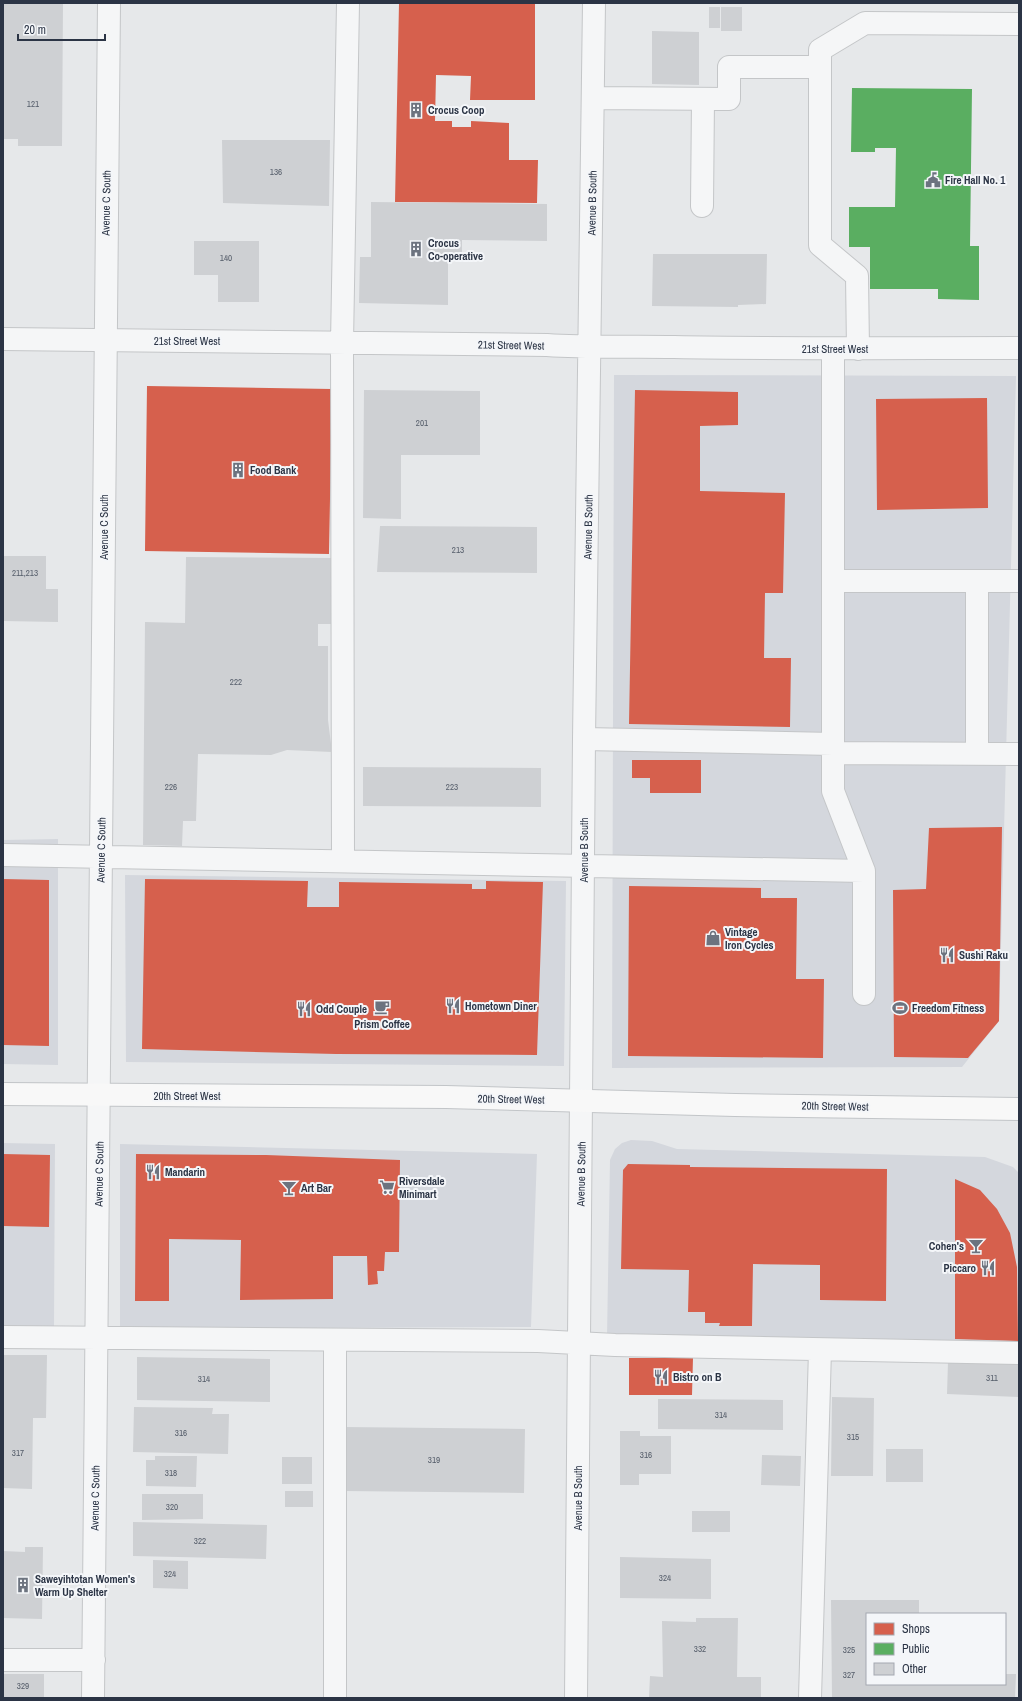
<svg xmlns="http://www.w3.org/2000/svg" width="1022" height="1701" font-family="'Archivo Narrow',sans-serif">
	<rect width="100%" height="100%" fill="#e6e8ea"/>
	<path fill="#d4d7dd" d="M614,375L1016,376L999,1021L962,1067L612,1068Z
		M58,839V1065L3,1064V840Z
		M125,875L566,881L564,1066L126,1062Z
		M631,1140L652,1141L677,1149L985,1157L1013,1167L1019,1173V1344L607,1338L610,1160L615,1149L622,1143Z
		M3,1143L55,1144L54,1327L3,1326Z
		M120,1144L537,1154L531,1327L120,1329Z"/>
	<path fill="#d6604d" d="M399,3H535V100H470L471,76L436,75L435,121H452V127H471V121L509,123V160H538L537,203L395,202Z
		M147,386L332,389L329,554L145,551Z
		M635,390L738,392V425L700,426V491L785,493L783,593H765L764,658H791L790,727L629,724Z
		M987,398L988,508L877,510L876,399Z
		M632,760H701V793H650V778H632Z
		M1002,827L999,1021L968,1058L894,1057L893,890L926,889L929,828Z
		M3,879L49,880V1046L3,1045Z
		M145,879L308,881L307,907H339V882L472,884V889H486V881L543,882L537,1055L336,1054L142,1049Z
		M629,886L761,888V898H797L796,979H824L823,1058L628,1056Z
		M3,1154L50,1155L49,1227L3,1226Z
		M136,1154L266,1155L400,1160L399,1252H385L384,1271H377L378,1284L368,1285L367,1256H333V1299L240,1300L241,1240L169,1239V1301H135Z
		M628,1164L690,1165V1167L887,1169L886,1301L820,1300V1265L753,1264L752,1326H719L720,1323H705V1312H688L689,1270L621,1269L623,1170Z
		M955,1179L980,1190L997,1209L1010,1233L1017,1267L1018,1341L955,1339Z
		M629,1358H693L692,1395H629Z"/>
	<path fill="#5aae61" d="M852,88L972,89L970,246H979V300L938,299V289H870V247H849V207H895L896,148H875V152H851Z"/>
	<path fill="#ced0d3" d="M3,3H63L62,146H18V139H3Z
		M709,7H720V28H709Z
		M721,7H742V31H721Z
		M652,31L699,32V85L652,84Z
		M222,140H330L329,206L223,203Z
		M371,202L547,204V241L462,240V257H448V305L359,303L360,257H371Z
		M194,241H259V302H218V275H194Z
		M653,254H767L766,304L738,305V307L652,306Z
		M364,390L480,391V455H401V519L363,518Z
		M380,526L537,527V573L377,572Z
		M3,556H46V589H58V622L3,621Z
		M186,557L333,558L332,624H318V646H328V720L332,752L287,750L271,755L198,754L196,821H183L182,846L143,845L145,622L185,623Z
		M363,767L541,768V807L363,806Z
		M3,1355H47L46,1418H33L32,1489L3,1488Z
		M137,1357L270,1359V1402L137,1400Z
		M1019,1361V1397L947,1394L948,1362Z
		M832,1397L874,1398L873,1476H831Z
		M658,1399L783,1400V1430L658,1429Z
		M134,1407L213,1408L212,1414H229L228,1454L133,1452Z
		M344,1427L525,1429L524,1493L343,1491Z
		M620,1431H640V1436H671V1474H639V1485H620Z
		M886,1449H923V1482H886Z
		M762,1455L801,1456L800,1486L761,1485Z
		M155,1456H197L196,1487L146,1486V1460H155Z
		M282,1457H312V1484H282Z
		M285,1491H313V1507H285Z
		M142,1494H203V1519L142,1520Z
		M692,1511H730V1532H692Z
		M133,1522L267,1525L266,1559L133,1556Z
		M25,1547H43L42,1619L3,1618V1551L25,1552Z
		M620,1557L711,1559V1599L620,1598Z
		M153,1560L188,1561V1589L153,1588Z
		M831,1600H919V1614H867V1684H1005V1674H1016L1015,1698H832Z
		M696,1618H738L737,1677H761V1698H649L650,1676L663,1677L662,1621L696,1622Z
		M3,1674H44V1698H3Z"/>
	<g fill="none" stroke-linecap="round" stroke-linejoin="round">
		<g stroke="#c4c6c8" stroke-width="24">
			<path id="minor" d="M594,98L729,99V67H819
				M702,206L703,99
				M3,339L547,345C590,348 632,346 674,347C789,349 904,348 1019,348
				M833,349V791L864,871V994
				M858,349L857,276L820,245V50L865,23L1019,24
				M833,581H1019
				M977,581V753
				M584,739L833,744
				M833,753L1019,754
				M3,855L864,871
				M343,861L342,343L348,3
				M3,1337L538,1341L615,1345L1019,1353
				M3,1660H94
				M93,1698L109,3
				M335,1698V1341
				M576,1698L584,739L594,3
				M810,1698L820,1350"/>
		</g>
		<g stroke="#c2c5c8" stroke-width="24">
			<path id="major" d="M3,1094L446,1097L735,1105L1019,1109"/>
		</g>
		<use href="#minor" stroke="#f5f6f7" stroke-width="22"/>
		<use href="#major" stroke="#f8f8f8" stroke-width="22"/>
	</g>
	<defs>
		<g id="building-bare" transform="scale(1.2)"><path d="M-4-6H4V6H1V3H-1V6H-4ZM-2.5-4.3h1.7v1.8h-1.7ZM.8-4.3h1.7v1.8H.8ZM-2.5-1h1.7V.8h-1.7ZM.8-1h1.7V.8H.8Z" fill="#6c737f" stroke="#f4f6f9" stroke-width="2.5" paint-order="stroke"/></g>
		<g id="civic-bare" transform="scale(1.2)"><path d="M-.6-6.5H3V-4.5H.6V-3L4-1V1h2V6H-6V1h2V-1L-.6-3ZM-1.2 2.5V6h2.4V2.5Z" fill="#6c737f" stroke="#f4f6f9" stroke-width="2.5" paint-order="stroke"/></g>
		<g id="shop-bare" transform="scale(1.2)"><path d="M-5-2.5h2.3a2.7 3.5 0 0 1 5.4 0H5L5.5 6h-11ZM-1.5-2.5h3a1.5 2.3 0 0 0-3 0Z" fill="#6c737f" stroke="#f4f6f9" stroke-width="2.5" paint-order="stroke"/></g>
		<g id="restaurant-bare" transform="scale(1.2)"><path d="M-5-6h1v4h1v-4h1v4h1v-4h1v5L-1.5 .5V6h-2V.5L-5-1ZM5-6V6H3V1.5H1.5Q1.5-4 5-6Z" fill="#6c737f" stroke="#f4f6f9" stroke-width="2.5" paint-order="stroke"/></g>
		<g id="cafe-bare" transform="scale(1.2)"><path d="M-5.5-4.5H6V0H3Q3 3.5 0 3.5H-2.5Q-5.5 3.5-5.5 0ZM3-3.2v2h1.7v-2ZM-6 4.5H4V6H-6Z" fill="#6c737f" stroke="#f4f6f9" stroke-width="2.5" paint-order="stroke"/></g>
		<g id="stadium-bare" transform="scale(1.2)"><path d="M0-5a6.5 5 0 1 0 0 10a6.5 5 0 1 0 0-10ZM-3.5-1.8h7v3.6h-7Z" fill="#6c737f" stroke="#f4f6f9" stroke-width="2.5" paint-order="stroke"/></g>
		<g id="supermarket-bare" transform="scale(1.2)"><path d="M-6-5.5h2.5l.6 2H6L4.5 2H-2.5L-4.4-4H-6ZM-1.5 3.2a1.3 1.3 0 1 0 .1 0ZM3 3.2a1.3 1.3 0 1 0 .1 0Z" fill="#6c737f" stroke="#f4f6f9" stroke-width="2.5" paint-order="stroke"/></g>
		<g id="bar-bare" transform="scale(1.2)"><path d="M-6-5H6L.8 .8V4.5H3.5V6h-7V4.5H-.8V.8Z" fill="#6c737f" stroke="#f4f6f9" stroke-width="2.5" paint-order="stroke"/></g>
	</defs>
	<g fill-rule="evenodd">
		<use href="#building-bare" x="416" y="110"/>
		<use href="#civic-bare" x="933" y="180"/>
		<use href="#building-bare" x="416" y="249"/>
		<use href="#building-bare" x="238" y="470"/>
		<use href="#shop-bare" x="713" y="938"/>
		<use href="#restaurant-bare" x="947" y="955"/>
		<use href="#restaurant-bare" x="453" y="1006"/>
		<use href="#cafe-bare" x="382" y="1007"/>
		<use href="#stadium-bare" x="900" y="1008"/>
		<use href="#restaurant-bare" x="304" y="1009"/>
		<use href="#restaurant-bare" x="153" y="1172"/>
		<use href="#supermarket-bare" x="387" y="1187"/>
		<use href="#bar-bare" x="289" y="1188"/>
		<use href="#bar-bare" x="976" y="1246"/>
		<use href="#restaurant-bare" x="988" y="1268"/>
		<use href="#restaurant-bare" x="661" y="1377"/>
		<use href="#building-bare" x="23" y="1585"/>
	</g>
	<g text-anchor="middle" stroke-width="4" stroke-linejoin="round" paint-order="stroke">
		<g font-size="9" fill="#545c69">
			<text x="33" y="107">121</text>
			<text x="276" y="175">136</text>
			<text x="226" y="261">140</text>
			<text x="422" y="426">201</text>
			<text x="458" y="553">213</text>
			<text x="25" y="576">211,213</text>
			<text x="236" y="685">222</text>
			<text x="171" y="790">226</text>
			<text x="452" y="790">223</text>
			<text x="992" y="1381">311</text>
			<text x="204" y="1382">314</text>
			<text x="721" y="1418">314</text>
			<text x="181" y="1436">316</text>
			<text x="853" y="1440">315</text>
			<text x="18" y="1456">317</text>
			<text x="646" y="1458">316</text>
			<text x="434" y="1463">319</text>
			<text x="171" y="1476">318</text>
			<text x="172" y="1510">320</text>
			<text x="200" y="1544">322</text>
			<text x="170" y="1577">324</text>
			<text x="665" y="1581">324</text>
			<text x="700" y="1652">332</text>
			<text x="849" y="1653">325</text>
			<text x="849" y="1678">327</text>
			<text x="23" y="1689">329</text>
		</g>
		<g font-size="11" font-weight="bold" fill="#2b3445" stroke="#f4f6f9" text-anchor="start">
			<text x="428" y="114">Crocus Coop</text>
			<text x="945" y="184">Fire Hall No. 1</text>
			<text x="428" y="247">Crocus<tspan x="428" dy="13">Co-operative</tspan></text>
			<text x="250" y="474">Food Bank</text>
			<text x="725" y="936">Vintage<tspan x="725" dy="13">Iron Cycles</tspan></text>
			<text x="959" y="959">Sushi Raku</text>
			<text x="465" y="1010">Hometown Diner</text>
			<text x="912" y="1012">Freedom Fitness</text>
			<text x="316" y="1013">Odd Couple</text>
			<text x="382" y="1028" text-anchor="middle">Prism Coffee</text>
			<text x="165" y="1176">Mandarin</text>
			<text x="399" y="1185">Riversdale<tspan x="399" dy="13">Minimart</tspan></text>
			<text x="301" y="1192">Art Bar</text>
			<text x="964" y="1250" text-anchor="end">Cohen's</text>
			<text x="976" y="1272" text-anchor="end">Piccaro</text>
			<text x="673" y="1381">Bistro on B</text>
			<text x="35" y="1583">Saweyihtotan Women's<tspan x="35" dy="13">Warm Up Shelter</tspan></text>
		</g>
		<g font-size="11" fill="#2b3445" stroke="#f4f6f9">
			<text transform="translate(106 203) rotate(-89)" y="4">Avenue C South</text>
			<text transform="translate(592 203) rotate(-89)" y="4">Avenue B South</text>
			<text x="187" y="345">21st Street West</text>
			<text transform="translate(511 345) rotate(1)" y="4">21st Street West</text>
			<text x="835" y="353">21st Street West</text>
			<text transform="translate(104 527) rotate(-90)" y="4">Avenue C South</text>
			<text transform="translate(588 527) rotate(-89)" y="4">Avenue B South</text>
			<text transform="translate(101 850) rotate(-89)" y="4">Avenue C South</text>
			<text transform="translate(584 850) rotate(-90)" y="4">Avenue B South</text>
			<text x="187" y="1100">20th Street West</text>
			<text transform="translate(511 1099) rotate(1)" y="4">20th Street West</text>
			<text transform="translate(835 1106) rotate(1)" y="4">20th Street West</text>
			<text transform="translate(99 1174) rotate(-89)" y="4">Avenue C South</text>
			<text transform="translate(581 1174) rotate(-89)" y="4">Avenue B South</text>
			<text transform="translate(95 1498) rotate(-89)" y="4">Avenue C South</text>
			<text transform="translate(578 1498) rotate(-90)" y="4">Avenue B South</text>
		</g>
	</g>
	<rect width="1022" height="1701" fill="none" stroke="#2b3445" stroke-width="8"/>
	<rect x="866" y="1613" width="140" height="72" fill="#f4f6f9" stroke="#a4a8b1"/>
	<rect x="874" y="1623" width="20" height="12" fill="#d6604d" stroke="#a4a8b1"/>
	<text x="902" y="1633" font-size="12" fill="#2b3445">Shops</text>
	<rect x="874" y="1643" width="20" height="12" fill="#5aae61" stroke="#a4a8b1"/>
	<text x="902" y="1653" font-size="12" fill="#2b3445">Public</text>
	<rect x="874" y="1663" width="20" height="12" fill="#ced0d3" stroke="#a4a8b1"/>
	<text x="902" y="1673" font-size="12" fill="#2b3445">Other</text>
	<path d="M18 34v6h87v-6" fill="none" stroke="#2b3445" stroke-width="2"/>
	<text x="24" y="34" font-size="12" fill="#2b3445" stroke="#f4f6f9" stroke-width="3" paint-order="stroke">20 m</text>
</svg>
